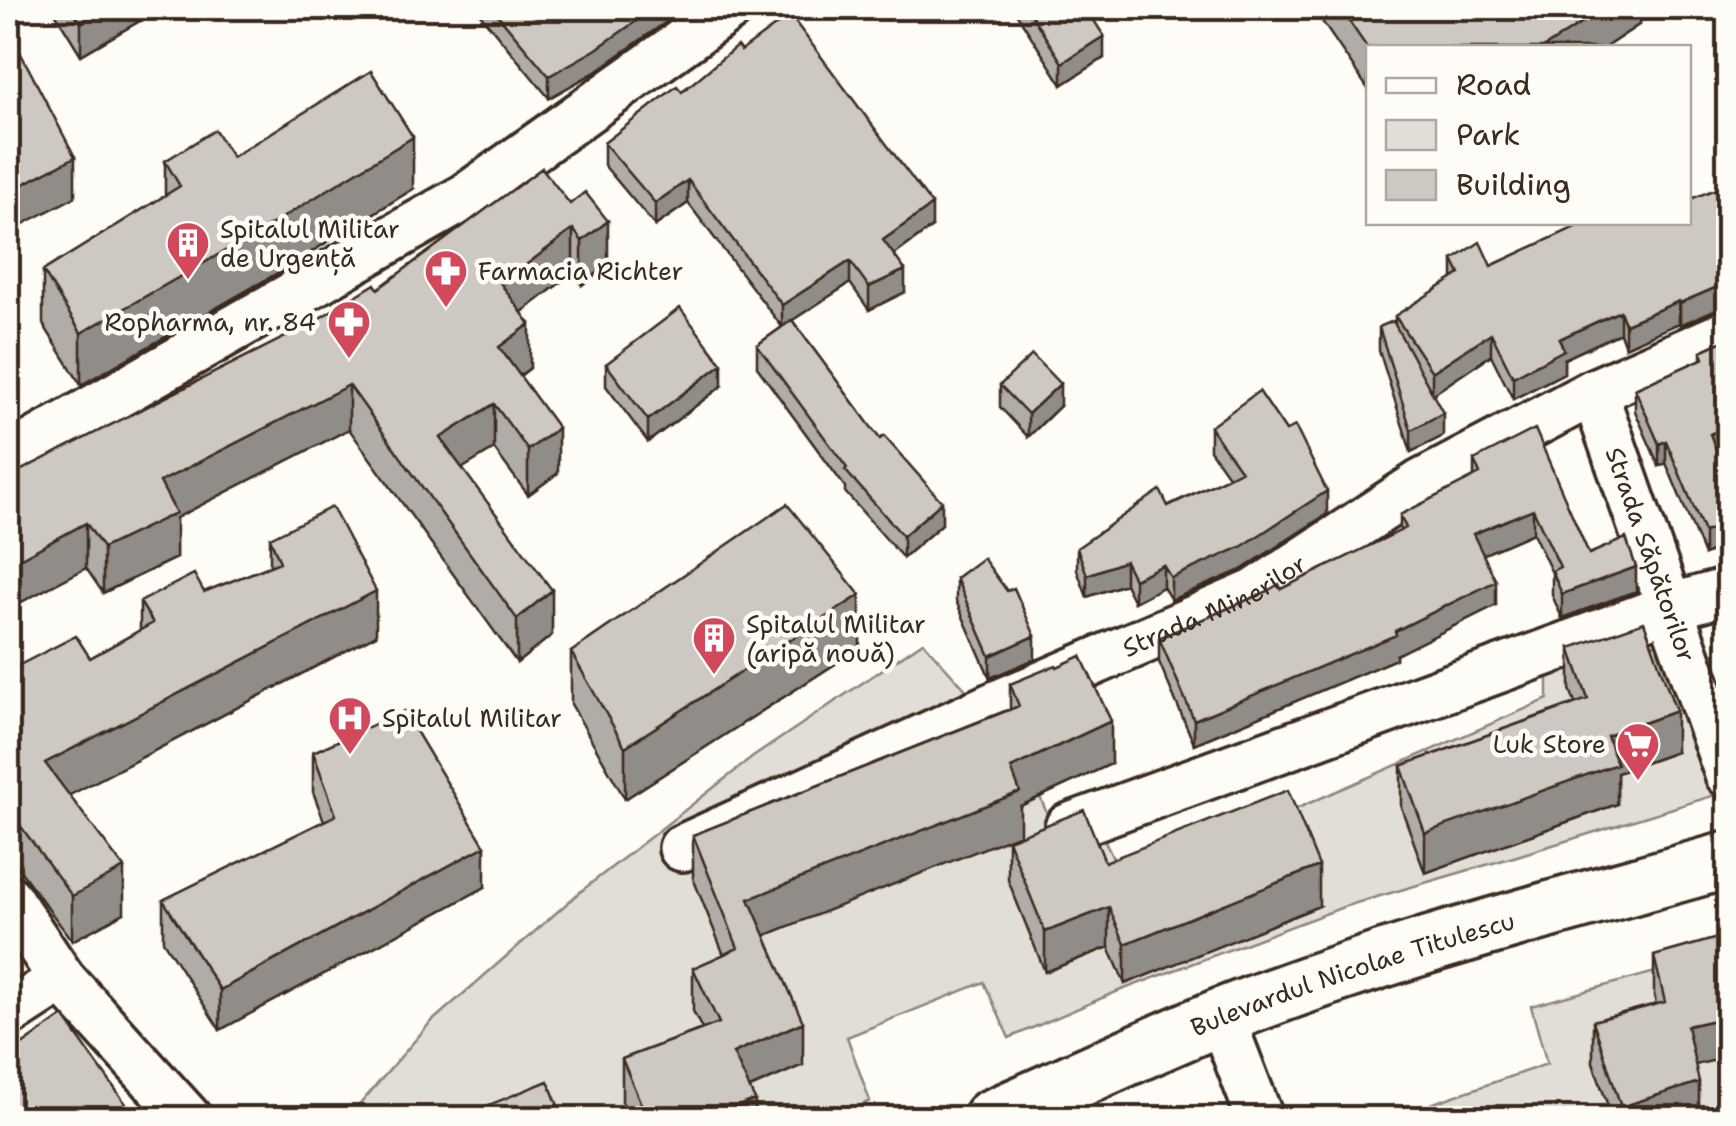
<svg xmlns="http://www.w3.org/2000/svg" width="1736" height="1126" font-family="'Shantell Sans',sans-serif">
	<rect width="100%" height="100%" fill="#fdfcf7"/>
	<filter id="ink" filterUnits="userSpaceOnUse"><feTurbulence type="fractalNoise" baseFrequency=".01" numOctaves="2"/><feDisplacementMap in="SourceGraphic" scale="20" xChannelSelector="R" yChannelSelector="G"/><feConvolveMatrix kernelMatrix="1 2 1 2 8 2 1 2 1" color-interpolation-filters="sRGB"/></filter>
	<g filter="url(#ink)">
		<path fill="#e1ded7" stroke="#8e847a" stroke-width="2.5" fill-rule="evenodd" d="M923,642L967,691L988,737L1011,727L1060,845L1101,833L1118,869L1282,815L1548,699V676L1661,642L1722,793L1517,856L1346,906L1116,992L1009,1038L984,982L847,1037L870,1101L834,1118H744L719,1065L622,1101L629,1118H348L430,1023L580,892L753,757ZM1588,739L1617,804L1425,873L1402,806ZM1105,903L1319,906L1125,984L1109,947L1045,972Z
			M1728,952L1665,1042L1593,1062L1612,1118H1390L1547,1064L1531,1006Z
			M1728,1057V1118H1698L1686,1067Z"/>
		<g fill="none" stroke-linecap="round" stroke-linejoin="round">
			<g stroke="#3b2a1e" stroke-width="52">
				<g id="minor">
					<path id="s1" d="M1594,392L1728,774"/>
					<path d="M8,457L467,196L730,8"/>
					<path d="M1068,827L1670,607L1728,591"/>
					<path id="s2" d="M682,848L992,706L1254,593L1421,483L1594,392L1728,333"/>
					<path d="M8,898L62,979L188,1118"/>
					<path d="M8,1014L62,979"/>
					<path d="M1221,1017L1260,1118"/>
				</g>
			</g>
			<g stroke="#3b2a1e" stroke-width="62">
				<g id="secondary">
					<path id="s3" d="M991,1118C1067,1085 1143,1049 1220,1017C1385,951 1558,908 1728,860"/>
				</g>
			</g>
			<use href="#minor" stroke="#fdfcf7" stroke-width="45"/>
			<use href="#secondary" stroke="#fdfcf7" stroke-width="55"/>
		</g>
		<path fill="#b0aca7" stroke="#3b2a1e" stroke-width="2.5" d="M52,8H162L81,55Z
			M475,8H686L595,72L549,98Z
			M1013,8H1086L1104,58L1062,85Z
			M1313,8H1640V24L1604,48H1368V89Z
			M741,51L932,227L894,255L905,292L869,310L850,283L792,320L942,524L903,558L845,492V487L757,367V345L782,327L688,203L655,226L604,165V143Z
			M232,157L413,189L274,275L81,385L43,324V271L165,196V161Z
			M542,168L608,265L582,285L573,273L522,312L530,368L520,376L558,473L528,495L494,449L462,468L552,635L517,663L349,429L176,518V558L103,593L86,568L8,609V477L305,327L378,289Z
			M1728,184V308L1717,309L1680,325L1679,323L1625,347L1620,333L1564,359V373L1513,399L1491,355L1433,394L1443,436L1411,452L1379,350V327L1395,324V316L1453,279V260L1491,266L1581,225L1580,222H1688Z
			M1728,339V449L1718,453L1728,480V545L1704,555L1666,463L1659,466L1635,411V389L1701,360V351Z
			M606,364L722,386L648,442L606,386Z
			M1000,385L1060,406L1028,437L1000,407Z
			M1210,427L1327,514L1241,570L1171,600L1163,587L1134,602L1125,584L1087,597L1077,570V548L1229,477L1210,450Z
			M1474,460L1636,591L1562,618L1552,595V573L1533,533L1483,554L1496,605L1396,655V659L1194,744L1159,662V638L1264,593L1281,589L1400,531V515L1474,477Z
			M270,538L376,635L69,795L124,913L72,941L8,854V671L90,658L140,630V602L204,592L270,566Z
			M956,578L1007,591L1035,659L990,678L956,601Z
			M860,648L625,799L571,704V652Z
			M1570,648L1676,752L1617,773V804L1425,873L1401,807V766L1575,703L1570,689Z
			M1010,684L1111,764L1020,806L765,935L803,1065L750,1088L755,1118H629L622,1101V1059L702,1029L693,1011V968L724,955L693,878V835L1010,709Z
			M313,752L485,887L220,1030L163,941V900L324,821L313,792Z
			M1008,840L1105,862L1319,906L1125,984L1109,947L1045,972L1008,880Z
			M1654,956L1695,1065L1699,1118H1612L1593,1062V1021L1656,1004L1654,996Z"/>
		<path fill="#908c88" stroke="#3b2a1e" stroke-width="2.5" d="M108,8H162L81,55V23Z
			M655,8H686L595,72L549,98V76Z
			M1605,8H1640V24L1604,48H1543Z
			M1104,36V58L1062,85V63Z
			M413,137V189L274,275L81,385V333Z
			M75,157V197L8,232V192Z
			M688,180V203L655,226V203Z
			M932,205V227L883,263V240Z
			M608,221V265L582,285V241Z
			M573,229V273L501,328V284Z
			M850,261V283L782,327V305Z
			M905,270V292L869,310V287Z
			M1717,287V309L1680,325V303Z
			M1679,301V323L1625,347V324Z
			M1620,311V333L1564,359V373L1513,399V377L1559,339Z
			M530,324V368L499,391V347Z
			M1491,333V355L1432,395V372Z
			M722,364V386L648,442V420Z
			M1060,384V406L1028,437V414Z
			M349,385V429L176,518V558L103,593V548L160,482Z
			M494,404V449L440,482V438Z
			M1443,413V436L1411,452V430Z
			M1728,426V449L1710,456V434Z
			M558,428V473L528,495V450Z
			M1666,441V463L1659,466V444Z
			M1327,491V514L1241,570L1171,600V578Z
			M942,502V524L903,558V536Z
			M1533,509V533L1473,559V534Z
			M86,523V568L8,609V565Z
			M1728,523V545L1704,555V532Z
			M1125,561V584L1087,597V575Z
			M1163,565V587L1134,602V579Z
			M1636,567V591L1562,618V594Z
			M1496,581V605L1396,655V659L1194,744V720L1395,631Z
			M552,590V635L517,663V619Z
			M376,591V635L45,808V763Z
			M860,595V648L625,799V747Z
			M1035,636V659L990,678V656Z
			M1676,711V752L1617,773V804L1425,873V833L1607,736Z
			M1111,721V764L1020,806V834L749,942V899L1011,768Z
			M485,846V887L220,1030V990Z
			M1319,866V906L1125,984V944Z
			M124,868V913L72,941V896Z
			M1109,907V947L1045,972V932Z
			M1728,1017V1057L1687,1067V1026Z
			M803,1022V1065L733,1095V1053Z
			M1699,1082V1118H1621V1107Z
			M755,1100V1118H704Z
			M33,1108V1118H19Z"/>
		<path fill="#cdc8c2" stroke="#3b2a1e" stroke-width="2.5" d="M71,8H108L81,23Z
			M492,8H655L595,50L549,76Z
			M1027,8H1086L1104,36L1062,63Z
			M1340,8H1605L1543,48H1368V49Z
			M790,15L932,205L883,240L905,270L869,287L850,261L782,305L688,180L655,203L604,143L677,86L682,92L737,46L741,51Z
			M8,29L75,157L8,192Z
			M371,71L413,137L274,223L81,333L43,271L180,186L165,161L215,130L232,157Z
			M542,168L570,204L585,192L608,221L582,241L573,229L501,284L530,324L499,347L558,428L528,450L494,404L440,438L552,590L517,619L349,385L160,482L176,513L103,548L86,523L8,565V477L305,327L375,284L378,289Z
			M1728,184V285L1717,287L1680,303L1679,301L1625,324L1620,311L1559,339L1564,350L1513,377L1491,333L1432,372L1395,316L1460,274L1453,260L1480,242L1491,266L1586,222H1688V200Z
			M680,308L722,364L648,420L606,364Z
			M792,320L880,439L884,436L942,502L903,536L845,470L847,468L757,345Z
			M1393,321L1443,413L1411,430L1379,327Z
			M1728,339V426L1710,434L1728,480V523L1704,532L1666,441L1659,444L1635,389L1704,358L1701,351Z
			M1032,355L1060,384L1028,414L1000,385Z
			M1259,391L1286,431L1295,426L1327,491L1241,547L1171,578L1163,565L1134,579L1125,561L1087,575L1077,548L1160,490L1168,506L1241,471L1210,427Z
			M1535,429L1589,554L1626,538L1636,567L1562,594L1552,571L1560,567L1533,509L1473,534L1496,581L1395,631L1396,635L1194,720L1159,638L1264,593L1279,584L1281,589L1406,528L1400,515L1480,474L1474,460Z
			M787,504L860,595L625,747L571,652Z
			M332,507L376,591L45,763L124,868L72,896L8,809V671L76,636L90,658L153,623L140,602L194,574L204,592L280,562L270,538Z
			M983,558L1007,591L1014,588L1035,636L990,656L956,578Z
			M1644,622L1676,711L1607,736L1617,764L1425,833L1401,766L1588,699L1570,648Z
			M1081,656L1111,721L1011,768L1020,792L749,899L803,1022L733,1053L755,1100L704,1118H647L622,1059L719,1023L693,968L738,948L693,835L1019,706L1010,684L1056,665L1057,667Z
			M404,711L485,846L220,990L163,900L336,815L313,752Z
			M1288,790L1319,866L1125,944L1109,907L1045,932L1008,840L1084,810L1105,862Z
			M1728,935V1017L1687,1026L1699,1082L1621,1107L1593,1021L1665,1002L1654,956Z
			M63,1016L136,1118H41L33,1108L19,1118H8V1055Z
			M548,1081L563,1118H457Z
			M397,1109L401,1118H373Z
			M1479,1112L1481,1118H1459Z"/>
	</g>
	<defs>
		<g id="building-pin" transform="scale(2.25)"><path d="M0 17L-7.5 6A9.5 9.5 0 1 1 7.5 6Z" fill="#d1495b" stroke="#fdfcf7"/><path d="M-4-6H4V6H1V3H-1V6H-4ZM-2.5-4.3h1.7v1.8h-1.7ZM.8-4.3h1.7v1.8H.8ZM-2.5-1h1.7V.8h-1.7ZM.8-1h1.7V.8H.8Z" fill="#fff"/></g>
		<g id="pharmacy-pin" transform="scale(2.25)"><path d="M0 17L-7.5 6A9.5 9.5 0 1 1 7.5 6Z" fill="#d1495b" stroke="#fdfcf7"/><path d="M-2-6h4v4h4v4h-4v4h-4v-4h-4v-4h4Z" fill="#fff"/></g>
		<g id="hospital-pin" transform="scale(2.25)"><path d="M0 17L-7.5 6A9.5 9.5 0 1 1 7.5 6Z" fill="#d1495b" stroke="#fdfcf7"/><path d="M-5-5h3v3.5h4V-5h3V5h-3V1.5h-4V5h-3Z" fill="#fff"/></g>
		<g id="supermarket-pin" transform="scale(2.25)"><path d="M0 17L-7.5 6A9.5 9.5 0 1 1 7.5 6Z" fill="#d1495b" stroke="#fdfcf7"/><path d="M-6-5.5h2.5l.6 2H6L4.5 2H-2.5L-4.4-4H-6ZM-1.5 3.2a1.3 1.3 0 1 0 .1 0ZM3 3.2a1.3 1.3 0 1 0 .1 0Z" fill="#fff"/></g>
	</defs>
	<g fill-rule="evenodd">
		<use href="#building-pin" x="188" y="243"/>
		<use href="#pharmacy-pin" x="446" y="271"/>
		<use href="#pharmacy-pin" x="349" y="322"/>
		<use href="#building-pin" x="714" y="638"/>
		<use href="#hospital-pin" x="350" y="718"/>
		<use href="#supermarket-pin" x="1638" y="744"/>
	</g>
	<g text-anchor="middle" stroke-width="9" stroke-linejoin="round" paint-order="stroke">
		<g font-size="25" fill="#3b2a1e" stroke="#fdfcf7" text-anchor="start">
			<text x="220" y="238">Spitalul Militar<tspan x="220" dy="29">de Urgență</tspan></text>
			<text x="478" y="280">Farmacia Richter</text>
			<text x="316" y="331" text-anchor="end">Ropharma, nr. 84</text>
			<text x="746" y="633">Spitalul Militar<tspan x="746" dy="29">(aripă nouă)</tspan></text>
			<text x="382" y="727">Spitalul Militar</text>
			<text x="1606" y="753" text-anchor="end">Luk Store</text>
		</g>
		<g font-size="25" fill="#3b2a1e" stroke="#fdfcf7">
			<text dy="9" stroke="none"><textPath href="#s1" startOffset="172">Strada Săpătorilor</textPath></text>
			<text dy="9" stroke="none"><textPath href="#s2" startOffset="585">Strada Minerilor</textPath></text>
			<text dy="9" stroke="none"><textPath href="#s3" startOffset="390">Bulevardul Nicolae Titulescu</textPath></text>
		</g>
	</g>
	<rect width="1736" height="1126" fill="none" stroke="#fdfcf7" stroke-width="40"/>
	<rect x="20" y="20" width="1696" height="1086" fill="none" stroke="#3b2a1e" stroke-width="4" filter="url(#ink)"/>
	<rect x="1366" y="45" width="325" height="180" fill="#fdfcf7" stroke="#afa8a0" stroke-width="2.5"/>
	<rect x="1386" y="78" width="50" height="15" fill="#fdfcf7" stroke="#afa8a0" stroke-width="2.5"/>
	<text x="1456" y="95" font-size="30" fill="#3b2a1e">Road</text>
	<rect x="1386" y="120" width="50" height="30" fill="#e1ded7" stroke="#afa8a0" stroke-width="2.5"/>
	<text x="1456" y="145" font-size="30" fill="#3b2a1e">Park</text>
	<rect x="1386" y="170" width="50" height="30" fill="#cdc8c2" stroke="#afa8a0" stroke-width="2.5"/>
	<text x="1456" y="195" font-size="30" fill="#3b2a1e">Building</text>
</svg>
